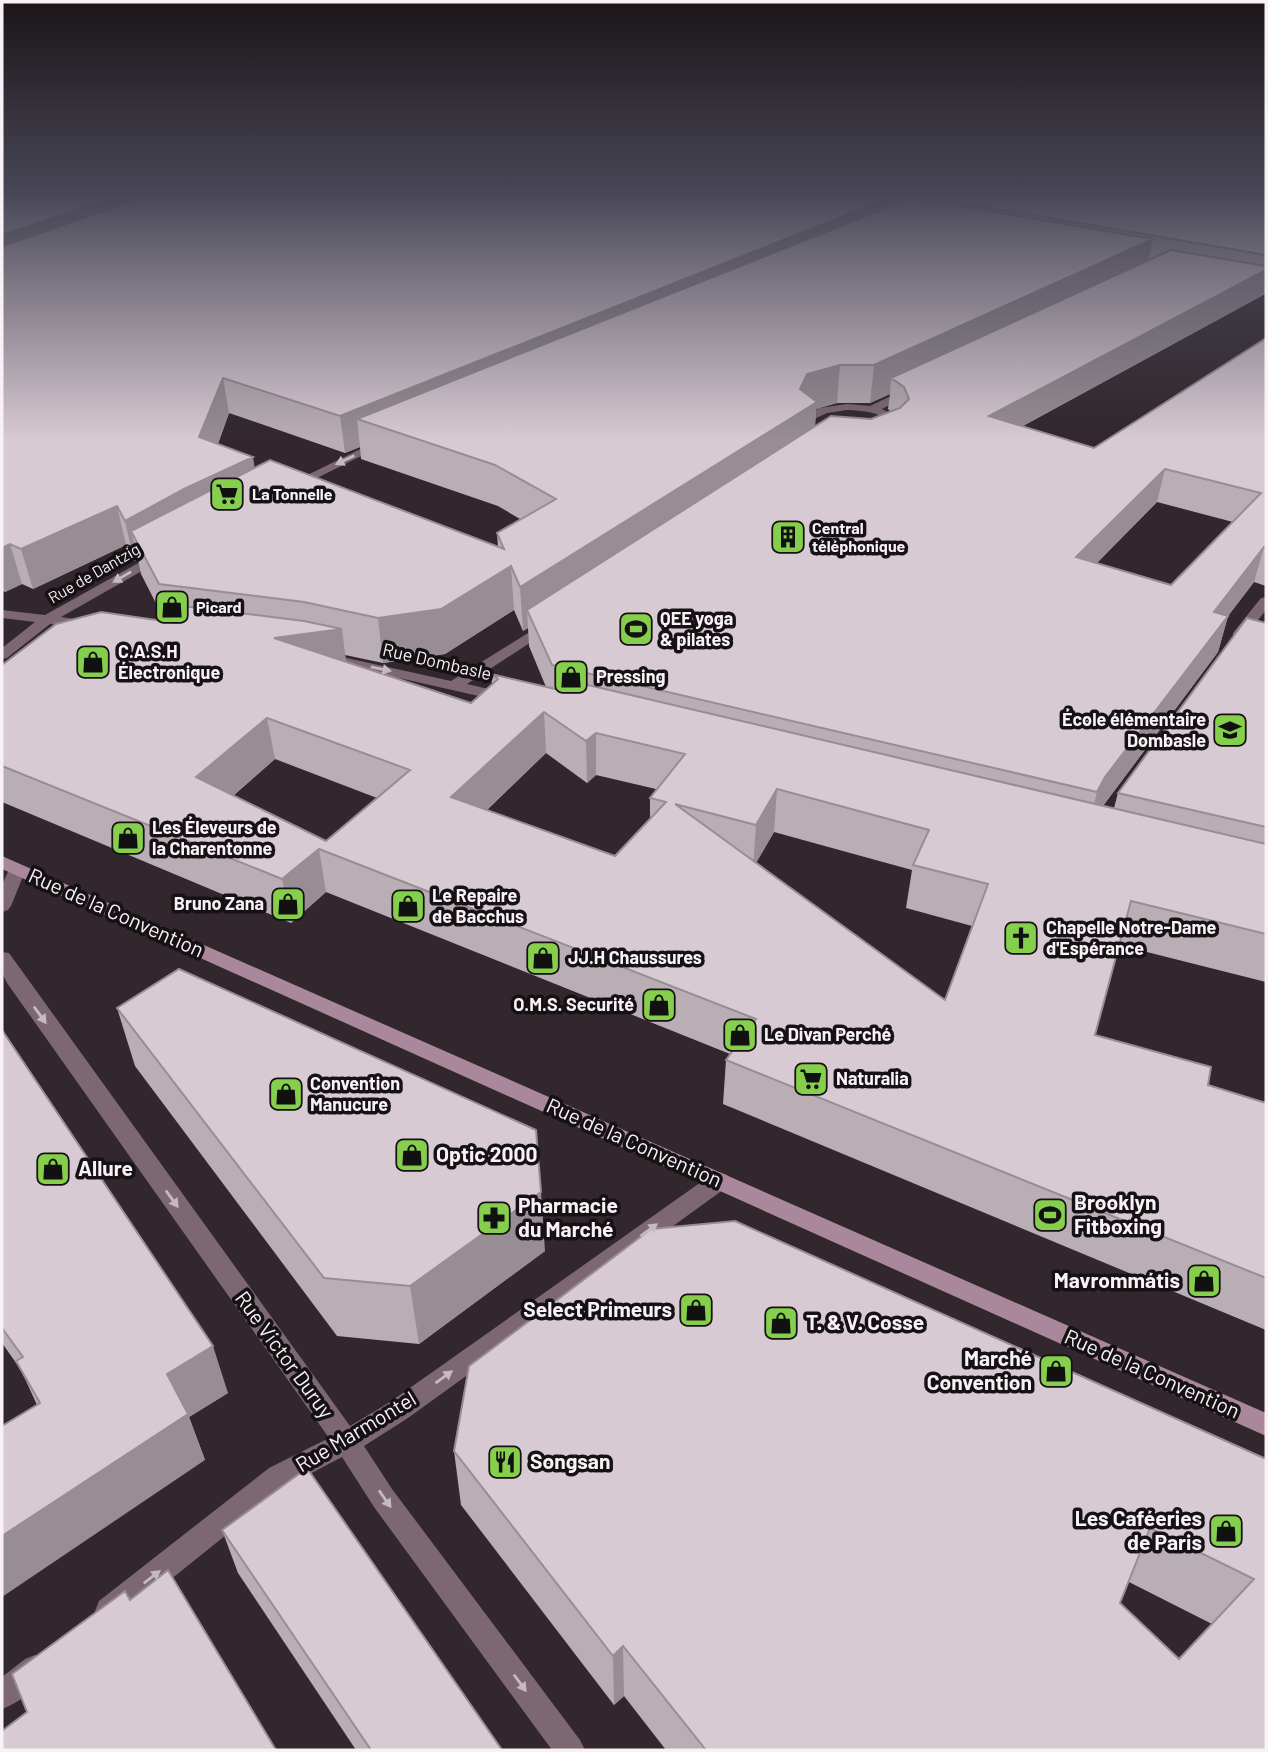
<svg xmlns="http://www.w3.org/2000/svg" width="1268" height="1752" font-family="Barlow,sans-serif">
	<rect width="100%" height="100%" fill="#31272c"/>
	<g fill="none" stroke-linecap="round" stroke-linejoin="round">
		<path fill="#7c6772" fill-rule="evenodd" d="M1266,597V610L1243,639H1233V633L1261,598Z"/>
		<path fill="#7c6772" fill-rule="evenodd" d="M906,389L915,391L882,409L895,416L903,431C878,459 824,455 800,427L805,415L820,408L847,404L870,406ZM847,410C863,411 887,411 891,430C869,449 832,446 812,426L814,419L827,413Z
			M379,440L389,442L295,489L285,486Z
			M158,552L165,556L163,559L61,617L93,622V628L50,624L7,658L2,659V648L35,622L2,618V610L45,615Z
			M549,620L554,621V627L467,684L510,694L513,697L505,702L324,661L317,657L324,653L451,681Z
			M17,863L26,869L11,906L8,910L2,912V885L11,865Z
			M2,952L9,953L350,1426L390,1402L711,1175L719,1172L727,1175L730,1181L727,1187L408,1418L364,1446L392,1489L580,1740L585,1750H552L374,1507L342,1457L287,1486L119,1621L109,1625L99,1621L95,1611L99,1601L269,1468L329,1438L7,983L2,973Z
			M35,1655L45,1659L49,1669C42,1686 19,1703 2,1709V1677L25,1659Z"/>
		<path fill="#aa889b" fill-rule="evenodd" d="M2,856L1266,1413V1436L2,869Z"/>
	</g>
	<path fill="#baaeb5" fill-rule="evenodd" d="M2,194H1266V288L1265,294L1023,426L1094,448L1266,338V586L1254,582L1228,616L1218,652L1103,806L1114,808L1118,793L1266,623V982L1119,945L1095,1035L1208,1085L1266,1103V1330L723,1104L726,1060L730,1054L326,892L291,923L2,802V665L165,621L141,574L138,559L134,561L126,545L33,589L22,584L5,592L2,590ZM890,394L888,409L891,412L871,419L815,427L816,409L837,403H870ZM229,413L345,453L360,447L361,459L498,506L520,519L497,533L498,547L254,468L218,444ZM1157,502L1233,522L1171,585L1097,563ZM514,610L523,631L528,628L529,646L546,687L491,674L492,684L471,703L346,662L345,655L383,663L445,654ZM546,753L587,783L596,775L656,789L650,798V819L615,856L487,810ZM275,759L377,798L326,841L233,796ZM774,832L912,870L906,908L972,926L945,1000L756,863Z
		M117,1008L545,1251L419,1344L337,1336L135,1066Z
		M2,1030L228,1393L189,1417L205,1460L37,1405L21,1370L2,1343Z
		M454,1451L1266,1459V1750H666L624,1696L614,1705L461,1505ZM1129,1582L1212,1624L1179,1659L1120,1603Z
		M222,1530L502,1750H356L238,1573Z"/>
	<path fill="#978d93" d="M124,194H213L2,268V235Z
		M907,194H963L928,197L926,210L905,219Z
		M891,197L888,226L357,419L360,447L345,453L340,416Z
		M1153,239L1145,273L891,378L890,394L870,403L874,365Z
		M1266,270V288L1265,294L984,447L989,416Z
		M840,365L837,403L816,409L814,442L527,610L528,628L523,631L520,587L800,389L807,374Z
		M223,378L229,413L207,474L199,437Z
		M253,457L259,495L131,531L138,559L134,561L125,521L184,489Z
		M1165,469L1157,502L1068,592L1076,557Z
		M117,506L126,545L33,589L21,549Z
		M10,544L22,584L5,592L2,583V548Z
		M1264,547L1254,582L1228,616L1218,652L1096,815L1088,830L1097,792L1105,777L1214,612Z
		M511,566L514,610L445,654L383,663L378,618Z
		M342,629L347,669L274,638Z
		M544,712L546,753L455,840L451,797Z
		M267,718L275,759L206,819L196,777Z
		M596,733V775L587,783L586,741Z
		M777,789L774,832L753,868L756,825Z
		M319,849L326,892L291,923L282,879Z
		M541,1192L545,1251L419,1344L410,1286Z
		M213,1346L228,1393L189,1417L205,1460L2,1597V1536L167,1374Z
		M623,1646L624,1696L614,1705L613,1656Z"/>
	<path fill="#d8cad2" stroke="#978d93" stroke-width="2" fill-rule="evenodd" d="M2,194H124L2,235Z
		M153,194H882L891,197L340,416L223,378L199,437L253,457L184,489L125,521L117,506L21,549L10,544L2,548V246Z
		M933,194H1266V255L928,197Z
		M911,198L1153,239L874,365H840L807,374L800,389L817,402L520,587L511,566L441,609L378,618L304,602L159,584L131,531L270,460L504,549L497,533L556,499L495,465L357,419Z
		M1171,250L1266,266V270L989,416L1094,448L1266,338V548L1264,547L1214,612L1228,616L1105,777L1097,792L552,665L527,610L831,416L871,419L900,408L909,399L904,387L891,378ZM1165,469L1261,493L1171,585L1076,557Z
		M167,604L304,621L342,629L274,638L471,703L498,679L491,674L564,691L558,678L1266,844V934L1131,901L1095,1035L1211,1067L1208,1085L1266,1103V1278L726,1060L756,1019L319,849L282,879L2,766V665L56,624L101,612L177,623ZM544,712L586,741L596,733L685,754L650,798L666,802L615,856L451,797ZM267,718L410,770L326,841L196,777ZM777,789L929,830L913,865L988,884L945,1000L675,804L756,825Z
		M1247,618L1266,623V827L1118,793Z
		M179,969L536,1130L541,1192L410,1286L324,1278L117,1008Z
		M2,1030L213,1346L167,1374L188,1414L2,1536V1426L40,1403L16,1361L23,1357L2,1328Z
		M735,1221L1266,1459V1750H706L623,1646L613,1656L454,1451L469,1366L651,1229ZM1150,1528L1254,1579L1179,1659L1120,1603Z
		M307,1468L502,1750H371L222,1530Z
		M168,1570L276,1750H2V1731L27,1712L12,1674L125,1591L130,1600Z"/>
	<defs><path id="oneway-solid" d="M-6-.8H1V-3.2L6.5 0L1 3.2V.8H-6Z" transform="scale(1.75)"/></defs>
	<g fill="#c6bac1">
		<use href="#oneway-solid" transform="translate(345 460) rotate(154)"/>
		<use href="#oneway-solid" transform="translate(122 577) rotate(150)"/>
		<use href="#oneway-solid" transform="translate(381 669) rotate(12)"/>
		<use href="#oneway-solid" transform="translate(40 1015) rotate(54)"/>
		<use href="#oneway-solid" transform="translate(172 1199) rotate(54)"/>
		<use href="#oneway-solid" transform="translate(649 1230) rotate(-36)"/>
		<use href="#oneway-solid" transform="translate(444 1377) rotate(-36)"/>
		<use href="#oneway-solid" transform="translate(385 1499) rotate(55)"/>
		<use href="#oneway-solid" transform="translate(152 1577) rotate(-38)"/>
		<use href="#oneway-solid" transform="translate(520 1683) rotate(54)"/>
	</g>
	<linearGradient id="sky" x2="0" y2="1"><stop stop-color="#1b1518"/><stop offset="0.44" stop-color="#484756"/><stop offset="1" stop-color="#484756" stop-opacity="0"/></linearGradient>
	<rect width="1268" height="440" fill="url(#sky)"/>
	<defs>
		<g id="supermarket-square" transform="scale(1.75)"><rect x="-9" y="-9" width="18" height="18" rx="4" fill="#85cf4c" stroke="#161114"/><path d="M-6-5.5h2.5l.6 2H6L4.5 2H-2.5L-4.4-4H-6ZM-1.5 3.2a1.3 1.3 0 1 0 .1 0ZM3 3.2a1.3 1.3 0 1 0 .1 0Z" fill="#111"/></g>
		<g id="building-square" transform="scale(1.75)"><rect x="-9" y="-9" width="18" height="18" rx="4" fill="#85cf4c" stroke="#161114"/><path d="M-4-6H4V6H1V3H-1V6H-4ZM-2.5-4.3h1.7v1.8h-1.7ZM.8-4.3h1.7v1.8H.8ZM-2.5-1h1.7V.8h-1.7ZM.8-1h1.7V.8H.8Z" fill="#111"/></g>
		<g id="shop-square" transform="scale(1.75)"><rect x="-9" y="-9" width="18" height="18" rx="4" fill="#85cf4c" stroke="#161114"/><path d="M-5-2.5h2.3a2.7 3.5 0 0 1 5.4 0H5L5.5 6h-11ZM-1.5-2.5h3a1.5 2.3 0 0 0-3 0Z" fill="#111"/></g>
		<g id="stadium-square" transform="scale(1.75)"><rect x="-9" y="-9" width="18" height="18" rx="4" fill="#85cf4c" stroke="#161114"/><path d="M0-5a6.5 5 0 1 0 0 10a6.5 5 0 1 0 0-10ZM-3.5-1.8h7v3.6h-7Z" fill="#111"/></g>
		<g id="school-square" transform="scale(1.75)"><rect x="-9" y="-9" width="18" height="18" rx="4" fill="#85cf4c" stroke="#161114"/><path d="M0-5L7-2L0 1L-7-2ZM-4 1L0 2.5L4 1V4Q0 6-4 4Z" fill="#111"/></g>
		<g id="church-square" transform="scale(1.75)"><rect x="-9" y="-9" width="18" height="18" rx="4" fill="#85cf4c" stroke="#161114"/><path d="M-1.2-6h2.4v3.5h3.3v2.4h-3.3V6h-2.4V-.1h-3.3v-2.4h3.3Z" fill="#111"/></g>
		<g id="pharmacy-square" transform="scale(1.75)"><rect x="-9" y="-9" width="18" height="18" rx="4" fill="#85cf4c" stroke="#161114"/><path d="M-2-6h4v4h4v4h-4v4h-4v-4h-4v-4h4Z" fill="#111"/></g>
		<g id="restaurant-square" transform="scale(1.75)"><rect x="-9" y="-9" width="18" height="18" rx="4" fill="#85cf4c" stroke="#161114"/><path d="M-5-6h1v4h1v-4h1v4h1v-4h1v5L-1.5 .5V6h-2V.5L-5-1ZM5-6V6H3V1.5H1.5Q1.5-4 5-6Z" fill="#111"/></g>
	</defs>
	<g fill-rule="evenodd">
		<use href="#supermarket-square" x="227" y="494"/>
		<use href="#building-square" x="788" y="537"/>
		<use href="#shop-square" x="172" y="607"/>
		<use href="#stadium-square" x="636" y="629"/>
		<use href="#shop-square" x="93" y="662"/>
		<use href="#shop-square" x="571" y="677"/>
		<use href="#school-square" x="1230" y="730"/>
		<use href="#shop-square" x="128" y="838"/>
		<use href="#shop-square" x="288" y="904"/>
		<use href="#shop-square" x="408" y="906"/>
		<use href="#church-square" x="1021" y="938"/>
		<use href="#shop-square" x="543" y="958"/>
		<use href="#shop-square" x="659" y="1005"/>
		<use href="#shop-square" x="740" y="1035"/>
		<use href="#supermarket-square" x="811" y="1079"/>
		<use href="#shop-square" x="286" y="1094"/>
		<use href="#shop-square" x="412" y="1155"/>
		<use href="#shop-square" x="53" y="1169"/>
		<use href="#stadium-square" x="1050" y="1215"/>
		<use href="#pharmacy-square" x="494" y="1218"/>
		<use href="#shop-square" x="1204" y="1281"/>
		<use href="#shop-square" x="696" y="1310"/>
		<use href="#shop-square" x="781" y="1323"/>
		<use href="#shop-square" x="1056" y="1371"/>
		<use href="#restaurant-square" x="505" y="1462"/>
		<use href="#shop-square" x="1226" y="1531"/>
	</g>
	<g text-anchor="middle" stroke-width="7" stroke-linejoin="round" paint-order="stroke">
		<g font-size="16" font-weight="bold" fill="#f8f1f5" stroke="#161114" text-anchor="start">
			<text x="252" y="500">La Tonnelle</text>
			<text x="812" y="534">Central<tspan x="812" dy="18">téléphonique</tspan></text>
			<text x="196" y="613">Picard</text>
		</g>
		<g font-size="16" fill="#f8f1f5" stroke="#161114">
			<text transform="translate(94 573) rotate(-30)" y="6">Rue de Dantzig</text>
		</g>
		<g font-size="18" font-weight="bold" fill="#f8f1f5" stroke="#161114" text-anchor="start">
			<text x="660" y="625">QEE yoga<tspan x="660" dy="21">&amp; pilates</tspan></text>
			<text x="118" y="658">C.A.S.H<tspan x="118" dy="21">Électronique</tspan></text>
			<text x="596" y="683">Pressing</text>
			<text x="1206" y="726" text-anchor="end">École élémentaire<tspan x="1206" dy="21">Dombasle</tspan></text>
			<text x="152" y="834">Les Éleveurs de<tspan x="152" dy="21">la Charentonne</tspan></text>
			<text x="432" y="902">Le Repaire<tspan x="432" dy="21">de Bacchus</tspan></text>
			<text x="264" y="910" text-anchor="end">Bruno Zana</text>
			<text x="1046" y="934">Chapelle Notre-Dame<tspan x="1046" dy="21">d'Espérance</tspan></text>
			<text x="568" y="964">JJ.H Chaussures</text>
			<text x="634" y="1011" text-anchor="end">O.M.S. Securité</text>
			<text x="764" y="1041">Le Divan Perché</text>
			<text x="836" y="1085">Naturalia</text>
			<text x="310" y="1090">Convention<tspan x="310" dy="21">Manucure</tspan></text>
		</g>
		<g font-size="18" fill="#f8f1f5" stroke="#161114">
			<text transform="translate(437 662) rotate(13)" y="6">Rue Dombasle</text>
		</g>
		<g font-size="21" fill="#f8f1f5" stroke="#161114">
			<text transform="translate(116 913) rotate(24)" y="7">Rue de la Convention</text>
			<text transform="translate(634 1143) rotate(24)" y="7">Rue de la Convention</text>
			<text transform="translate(284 1355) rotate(54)" y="7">Rue Victor Duruy</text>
			<text transform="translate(1152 1374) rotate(24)" y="7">Rue de la Convention</text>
			<text transform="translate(356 1432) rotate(-31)" y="7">Rue Marmontel</text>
		</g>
		<g font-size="21" font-weight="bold" fill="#f8f1f5" stroke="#161114" text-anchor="start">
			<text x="436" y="1162">Optic 2000</text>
			<text x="78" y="1176">Allure</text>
			<text x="1074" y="1210">Brooklyn<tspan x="1074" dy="24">Fitboxing</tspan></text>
			<text x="518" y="1213">Pharmacie<tspan x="518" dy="24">du Marché</tspan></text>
			<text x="1180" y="1288" text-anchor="end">Mavrommátis</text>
			<text x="672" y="1317" text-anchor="end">Select Primeurs</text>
			<text x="806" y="1330">T. &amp; V. Cosse</text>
			<text x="1032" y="1366" text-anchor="end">Marché<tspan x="1032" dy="24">Convention</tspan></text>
			<text x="530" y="1469">Songsan</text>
			<text x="1202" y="1526" text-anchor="end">Les Caféeries<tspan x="1202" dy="24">de Paris</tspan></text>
		</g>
	</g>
	<rect width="1268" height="1752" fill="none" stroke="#f8f1f5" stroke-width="7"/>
</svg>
